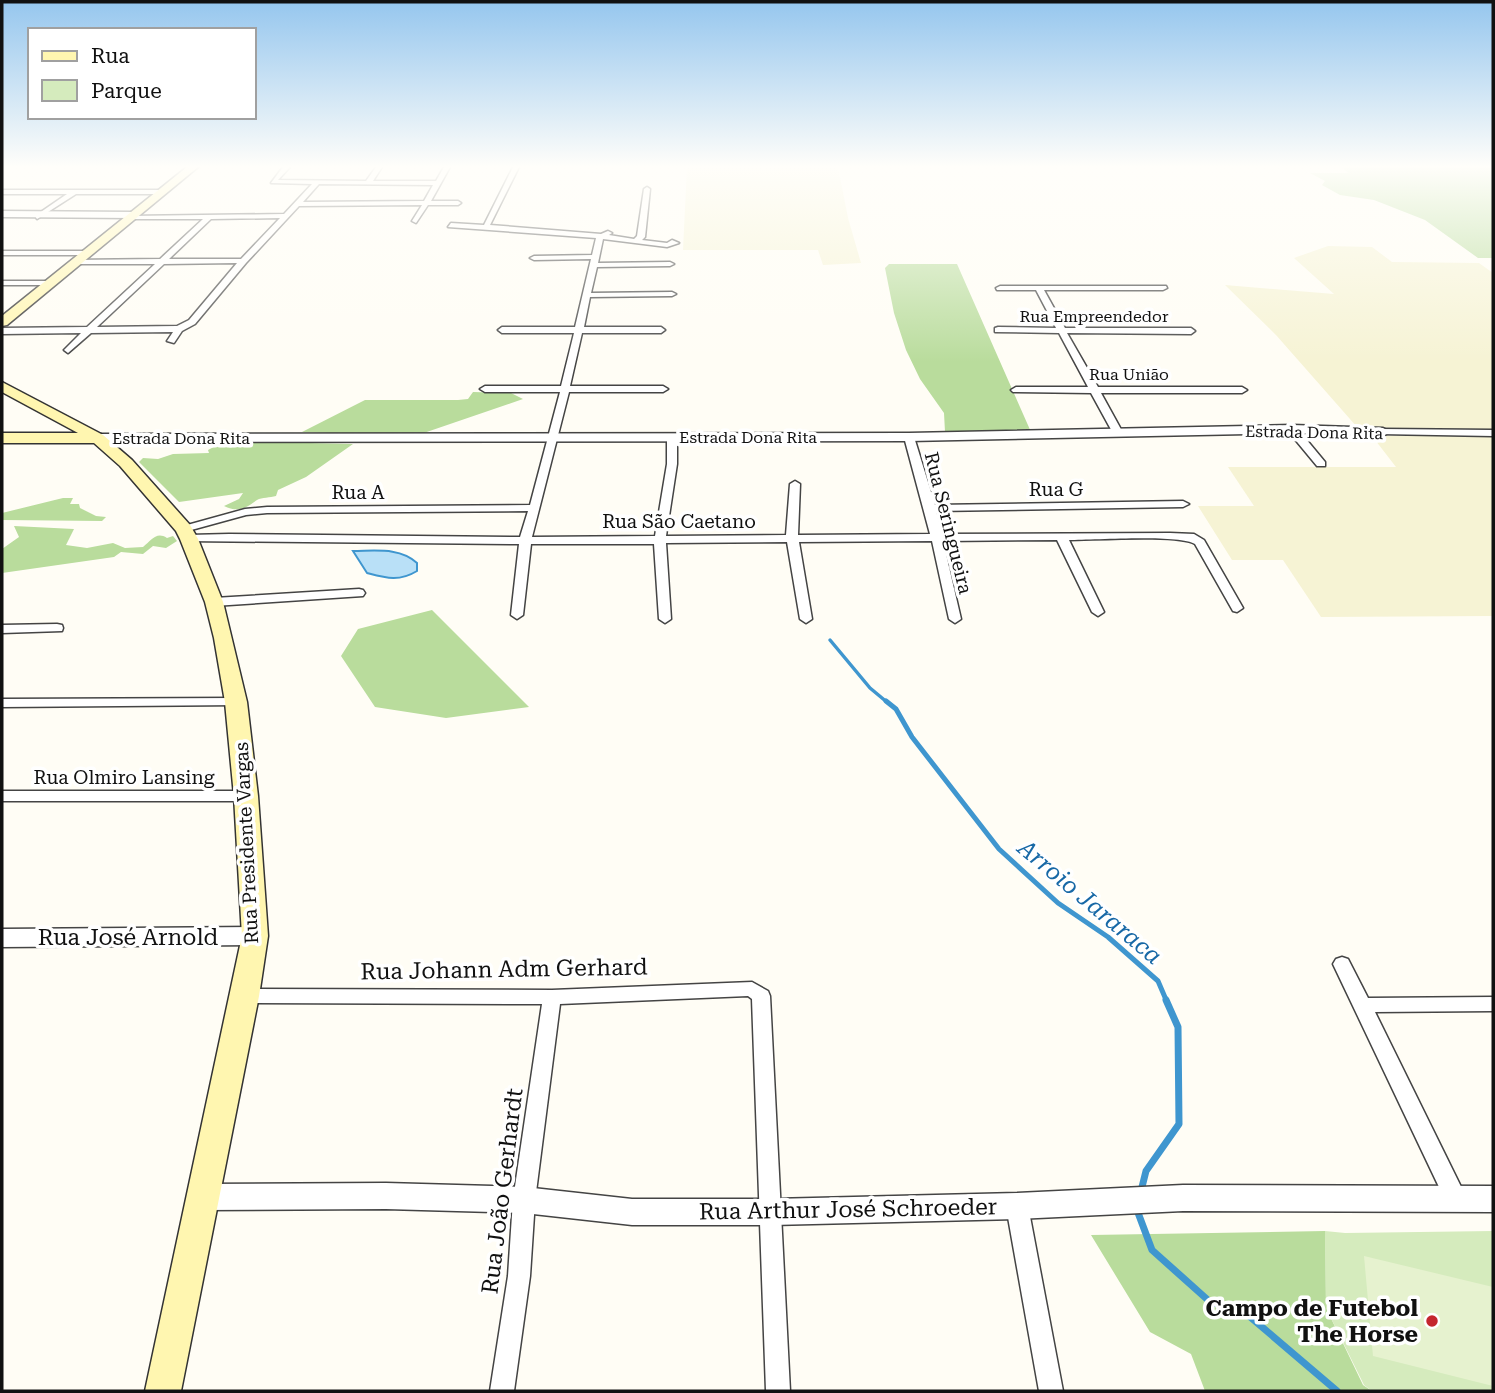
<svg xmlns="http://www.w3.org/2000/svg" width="1495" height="1393" font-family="'Roboto Serif',serif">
	<rect width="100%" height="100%" fill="#fffdf5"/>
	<path fill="#f6f3d4" d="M687,167H838L848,218L861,263L823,265L818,250H683Z
		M1328,246L1372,247L1392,262L1479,263L1493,273V430L1357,427L1276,335L1225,285L1334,294L1294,258Z
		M1493,435V616L1321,617L1283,560H1232L1198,506H1254L1228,467H1396L1372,436Z"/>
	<path fill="#d5ebbd" d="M1325,1231L1345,1233L1493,1231V1391H1372L1364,1385L1326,1308Z"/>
	<path fill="#b9dc9c" d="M1342,167H1493V258H1478L1425,220L1374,200L1340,195L1322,185L1325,181L1310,173H1348Z
		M889,264H957L1031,432H945L944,413L920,379L906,350L894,313L885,268Z
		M473,392L511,393L523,399L415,436L302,432L365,400H458L468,399Z
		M225,441L353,444L306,477L278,490L276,496C270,498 262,497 257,500C246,508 238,513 224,506L239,499L243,493L179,502L139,462L143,458L158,459L173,454L209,453L208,450Z
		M63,498H73L70,504H79L80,508L96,516L106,517L102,521L2,520V513Z
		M14,526L74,529L66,545L87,548L113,543L125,548L143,547C151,541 156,531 167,538L173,536L177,541L166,548L153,546L143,554L121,552L114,557L2,573V549L19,537Z
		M432,610L529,707L446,718L375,707L341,656L358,629Z
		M1325,1231L1326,1308L1363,1385L1372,1391H1205L1191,1354L1150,1332L1091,1235Z"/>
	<path fill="#e6f2cf" d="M1364,1256L1493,1287V1386L1373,1356Z"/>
	<path fill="#b9e0f7" stroke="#3f96cf" stroke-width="2" d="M353,551C375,551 400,547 417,563V571C399,582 386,578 367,573Z"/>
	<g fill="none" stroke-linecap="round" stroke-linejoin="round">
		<path stroke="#3f96cf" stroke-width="3.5" d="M830,640L870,688L888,703"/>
		<path stroke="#3f96cf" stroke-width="5" d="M886,701L896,709L912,737L999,849L1058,903L1108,937L1158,981L1167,1002"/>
		<path stroke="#3f96cf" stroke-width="7" d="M1141,1191L1146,1171L1179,1124L1178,1027L1166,1000
			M1137,1210L1152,1250L1209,1301L1248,1315L1337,1391"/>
		<g stroke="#444" stroke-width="3">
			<path id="minor" d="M283,167H290L278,180L366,181L376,167H382L373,181H436L444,167H450L431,201H458L461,203L458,205H428L416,223L412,221L422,205L299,206L246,263L195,324L182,331L174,343L167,341L173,332L91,333L68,353L64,350L81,333L2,334V328L87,327L155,264H76L72,262L73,260L160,259L203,219H131L129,216L284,214L312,184L271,183ZM319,184L433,185L424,201L303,202ZM280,218L241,259H169L211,219ZM237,263L189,320L177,326L97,327L164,264Z
				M513,167H519L490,225L601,234L608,231L612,233L609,235L634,239L637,236L644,189L647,187L650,189L645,237L642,240L667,243L672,240L679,243L667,247L603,239L598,263L670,262L674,264L670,266L597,267L591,293L672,292L676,294L672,296L590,297L584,327H661L665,330L661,333H582L570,386H663L668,389L663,392H569L532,537L655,536L667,464V437L672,434L677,437V464L666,536L786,535L790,484L795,481L800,484L798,535L930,534L904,437L909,434L914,437L935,505L1183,501L1189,504L1183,507L936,511L942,534L1170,533L1194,534L1204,540L1243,608L1237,612L1233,611L1195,544C1179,534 1093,540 1069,540L1104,612L1098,616L1092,612L1057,540L943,541L961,619L955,623L949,619L932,541L799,542L812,619L806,623L800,619L787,542L666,543L671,619L665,623L659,619L654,544H531L523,615L517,619L511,615L519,544L185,541V537L189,535L229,534L520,537L528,511L267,513L246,515L184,532L178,529L180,527L245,509L267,507L530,505L560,392H485L480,389L485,386H561L574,333H502L498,330L502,327H575L591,259L534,260L530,258L534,256L592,255L596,238L448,227L451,223L484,225Z
				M2,190H161L164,192L161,194H76L37,219L35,216L67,194H2Z
				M2,251H87L91,253L87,255H2Z
				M2,281H51L55,283L51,285H2Z
				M1000,286H1166L1167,288L1163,290H1044L1065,328H1191L1195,331L1191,334L1067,333L1098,387H1242L1247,390L1242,393H1101L1123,433L1114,435L1091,393L1013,392L1011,390L1016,387H1088L1059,333L995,332V328L998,327L1056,328L1036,290H997L996,288Z
				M1292,426L1296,427L1325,462V466H1317L1288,431V427Z
				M1383,429L1493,430V436L1379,434L1378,432Z
				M359,589L363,590L365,593L363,596L214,606L208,602L214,598Z
				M57,624L62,625L63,628L62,631L2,633V625Z
				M236,698L243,702L241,705L2,707V699Z
				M2,791H246L254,796L246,801H2Z
				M1342,957L1348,959L1368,998L1493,997V1011L1375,1012L1468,1201L1465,1208L1457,1211L1449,1208L1333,964L1336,959Z
				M752,982L768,991L770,996L790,1391H766L752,999L748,996L560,1004L535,1200L530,1276L514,1391H490L508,1276L513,1200L542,1004L245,1003L238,1001L236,996L238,991L245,989L552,990Z
				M1017,1196L1025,1199L1028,1206L1063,1391H1039L1006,1206L1009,1199Z"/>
		</g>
		<g stroke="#444" stroke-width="3">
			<path id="tertiary" d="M2,211L134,212L139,215L134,218L2,217Z
				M1292,425L1383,428L1390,432L1383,436L1292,433L909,441L98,442L91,438L98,434L909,433Z
				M255,927L264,930L267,936L264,942L255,945L2,947V929Z
				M386,1183L524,1187L632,1199H772L1017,1193L1183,1185L1493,1186V1212L1183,1211L1017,1219L772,1225H632L524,1213L386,1209L203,1210L193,1206L188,1197L193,1188L203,1184Z"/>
		</g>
		<g stroke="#333" stroke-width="3">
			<path id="secondary" d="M187,167H198L7,325L2,326V316Z
				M2,382L103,435L132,460L190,525L198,539L223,602L247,702L258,796L268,936L259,996L181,1391H145L242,936L234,796L225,702L214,638L205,602L180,539L176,531L120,466L94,443H2V433H78L2,392Z"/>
		</g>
		<use href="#minor" fill="#fff" fill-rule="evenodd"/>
		<use href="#tertiary" fill="#fff" fill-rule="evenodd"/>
		<use href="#secondary" fill="#fff6b0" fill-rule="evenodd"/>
	</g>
	<linearGradient id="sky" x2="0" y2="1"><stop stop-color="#95c6ee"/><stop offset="0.46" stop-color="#fffefa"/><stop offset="1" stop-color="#fffefa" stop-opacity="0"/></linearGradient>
	<rect width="1495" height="362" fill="url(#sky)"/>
	<circle fill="#c4262e" stroke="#fff" stroke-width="2.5" cx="1432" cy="1321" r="7"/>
	<g text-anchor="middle" stroke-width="7" stroke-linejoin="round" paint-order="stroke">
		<g font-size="16" fill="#111" stroke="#fff">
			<text x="1094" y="322">Rua Empreendedor</text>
			<text x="1129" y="380">Rua União</text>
			<text transform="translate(1314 432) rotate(1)" y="6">Estrada Dona Rita</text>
			<text x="748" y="443">Estrada Dona Rita</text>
			<text x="181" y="444">Estrada Dona Rita</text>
		</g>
		<g font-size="19" fill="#111" stroke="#fff">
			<text x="1056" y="496">Rua G</text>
			<text x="358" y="499">Rua A</text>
			<text x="679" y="528">Rua São Caetano</text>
			<text transform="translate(949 523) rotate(76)" y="7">Rua Seringueira</text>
			<text x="124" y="784">Rua Olmiro Lansing</text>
			<text transform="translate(246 843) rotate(-93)" y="7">Rua Presidente Vargas</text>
		</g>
		<g font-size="23" fill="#111" stroke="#fff">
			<text x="128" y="945">Rua José Arnold</text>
			<text transform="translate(504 969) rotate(-1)" y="8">Rua Johann Adm Gerhard</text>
			<text transform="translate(502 1191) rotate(-83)" y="8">Rua João Gerhardt</text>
			<text transform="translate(848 1209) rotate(-1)" y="8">Rua Arthur José Schroeder</text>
		</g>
		<g font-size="23" font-weight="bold" fill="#111" stroke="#fff" text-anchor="end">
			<text x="1418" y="1316">Campo de Futebol<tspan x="1418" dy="26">The Horse</tspan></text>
		</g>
		<g font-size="24" font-style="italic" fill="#1768a6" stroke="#fff">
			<text transform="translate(1090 902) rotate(40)" y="8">Arroio Jararaca</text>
		</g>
	</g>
	<rect width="1495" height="1393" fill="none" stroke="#111111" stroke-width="7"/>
	<rect x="28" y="28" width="228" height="91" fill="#ffffff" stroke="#a0a0a0" stroke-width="2"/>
	<rect x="42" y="51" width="35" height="10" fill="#fff6b0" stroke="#a0a0a0" stroke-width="2"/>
	<text x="91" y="63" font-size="21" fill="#111111">Rua</text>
	<rect x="42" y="80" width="35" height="21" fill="#d5ebbd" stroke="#a0a0a0" stroke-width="2"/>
	<text x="91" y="98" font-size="21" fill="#111111">Parque</text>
</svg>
